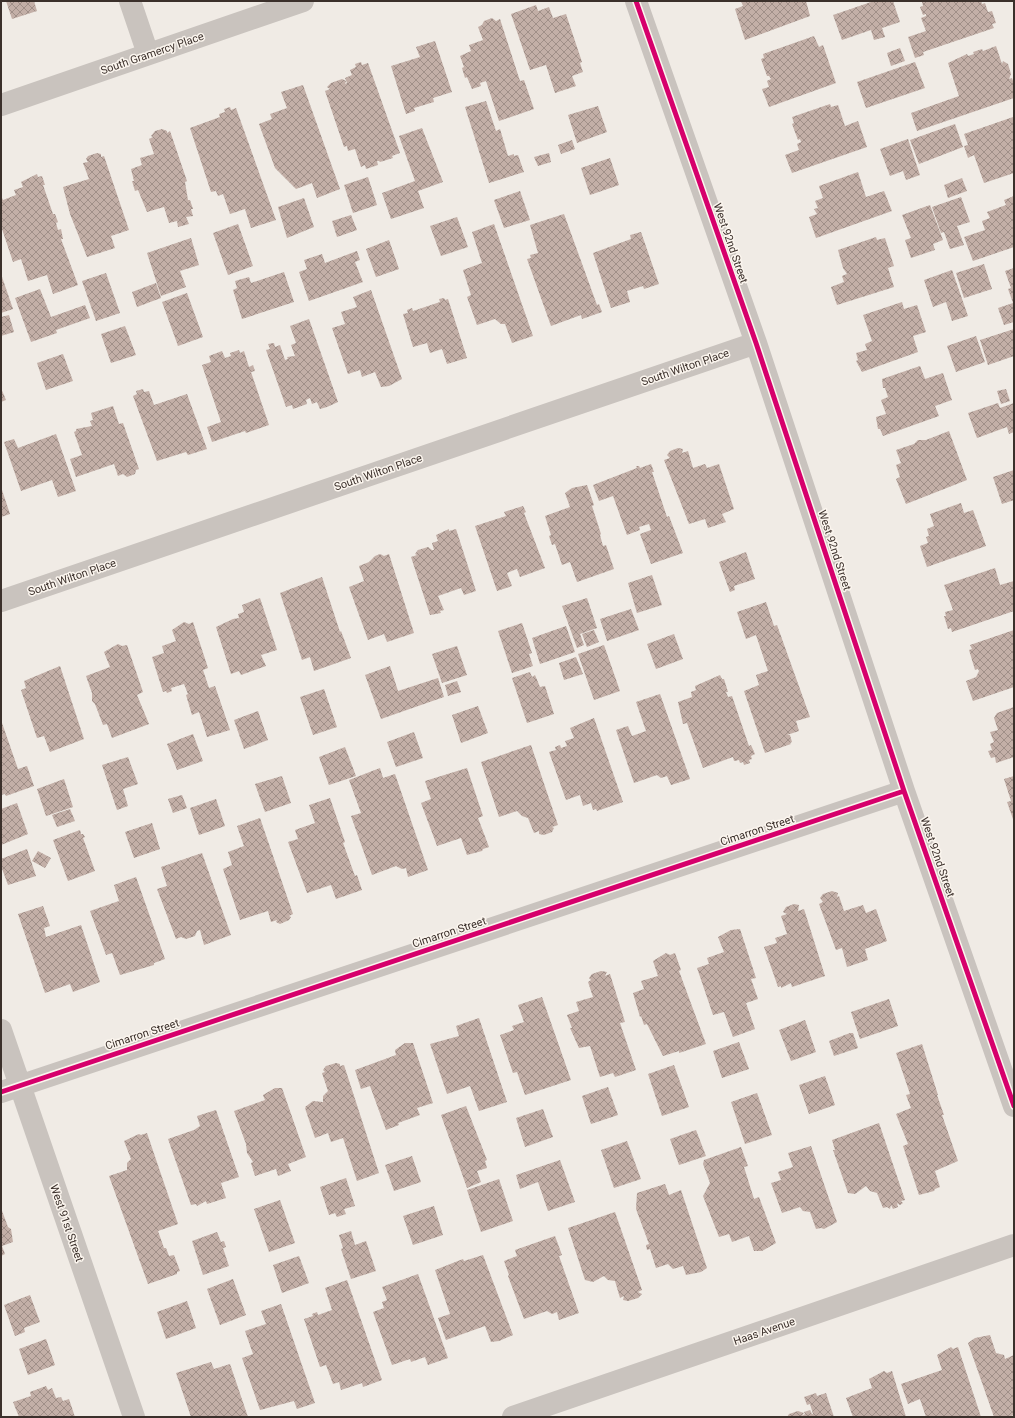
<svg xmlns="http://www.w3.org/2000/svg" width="1015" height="1418" font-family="Roboto,sans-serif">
	<defs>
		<pattern id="building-cross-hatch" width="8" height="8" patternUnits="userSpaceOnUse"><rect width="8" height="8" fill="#c3afa7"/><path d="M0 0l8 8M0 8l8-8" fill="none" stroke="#a08f88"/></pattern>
	</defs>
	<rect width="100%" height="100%" fill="#f0ebe5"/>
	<path fill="url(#building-cross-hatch)" d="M6,1H34L37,11L12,19Z
		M741,1H806L810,16L745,40L735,9L743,6Z
		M874,1H893L900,22L882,28L885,37L874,40L871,30L842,40L833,15Z
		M925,1H981L982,4L985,3L988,12L992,11L996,23L992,24L994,28L923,52L924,55L915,58L908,37L926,31L921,18L926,16V14L923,15L920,7L923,6L922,2Z
		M536,5L538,11L549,7L553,18L566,14L582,62L580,63L583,72L572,76L576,86L555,93L546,65L530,70L511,14Z
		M492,18L496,21L500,19L520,81L524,80L534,109L499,121L486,81L480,83L481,86L472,89L467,77L465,78L462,68L464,67L460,56L471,51L469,45L483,40L478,27L482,25L484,21Z
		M814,36L819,47L823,45L836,83L769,107L762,89L769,87L767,81L771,79L769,76H767L761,59L764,58L763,54Z
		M435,41L452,92L433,98L434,102L414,108L415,111L406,114L391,66L420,57L416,47Z
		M996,46L1002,64L1003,61L1008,64L1011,74L1009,79L1012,78L1014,84V98L917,131L911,113L959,96L948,63L967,54L968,56L974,54L973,52L982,49L983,51Z
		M900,48L905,61L891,66L887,53Z
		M361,62L362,65L368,63L400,153L392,156L393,158L380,162L379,161H377L378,165L366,169L365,165L361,167L355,149L348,151L347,146L344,147L325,91L330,89L327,87L331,83L342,79L346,81L345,84L347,83L345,78L352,75L350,70L356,67L355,64Z
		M915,62L925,88L866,108L857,82Z
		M303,85L340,189L317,198L312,183L296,189L275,168L259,124L272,119L270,114L287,108L281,92Z
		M486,101L496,131L500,129L508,156L514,154V156L518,155L524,172L489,183L465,107Z
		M830,104L831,107L838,105L845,126L858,121L867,147L792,173L785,155L799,150L797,144L801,142L800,139L798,140L792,124L794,123L792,117Z
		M598,106L607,132L577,143L568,115Z
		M230,107L231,110L236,108L276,220L251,228L245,209L230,214L223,194L218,196L216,191L211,192L190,128L220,117L219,114L225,112L224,109Z
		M1013,117L1014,173L984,183L974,155L968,158L964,146L968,145L964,134Z
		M955,124L963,147L919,164L910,140Z
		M422,128L443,182L418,191L424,208L391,219L382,193L415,181L399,136Z
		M162,129L167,131V133L170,131L187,181L185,182L188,200H190L193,209H191L193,216L186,217L189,224L178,227L177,221L169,223L164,207L147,212L138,190L135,191L132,181H134L131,169L142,165L140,158L154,154L149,139L153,137L151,136L155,131Z
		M908,139L920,175L906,180L903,171L890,176L880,149Z
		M572,140L575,149L561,154L558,145Z
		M97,153L101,154V157L104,156L129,230L111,236L115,248L87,257L70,214L63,187L89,179L83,163L88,162L86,159L88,156Z
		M549,153L551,162L538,166L534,157Z
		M610,158L619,185L590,195L581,168Z
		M858,172L866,197L884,191L892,211L816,238L809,217L817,214L814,209L818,208L815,201L823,198L819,186Z
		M37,174L38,177L42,176L45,185H43L53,214H55L58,222L56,223L58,230L61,229L63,239H61L78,285L53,294L47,275L28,281L21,259L13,262L1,226V196L3,200L16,195L14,190L23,187L21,182Z
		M368,177L377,205L353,213L344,185Z
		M962,178L967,191L948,198L944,185Z
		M520,191L530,220L504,228L494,200Z
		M1014,196V247L973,261L964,237L985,230L982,221L990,218L987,212L1006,205L1004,200Z
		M961,197L970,222L957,226L964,245L950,249L944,232L941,233L932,207Z
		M304,198L314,227L287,238L278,207Z
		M930,205L943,240L933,244L935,250L911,258L905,240L911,238L902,215Z
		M564,214L597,305L599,304L602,312L582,319L581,315L551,326L527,259L531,258L530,255L538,253L530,225Z
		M351,215L357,230L337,237L332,221Z
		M457,217L468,247L441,256L430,226Z
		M238,224L253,266L228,275L213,233Z
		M494,224L533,336L512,343L505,324H501L495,319L477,325L467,297L471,295L463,270L482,263L472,232Z
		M641,232L659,284L644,289L643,286L627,291L630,302L611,308L593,253L631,239L630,235Z
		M876,237L877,240L885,238L894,266L888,268L894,287L837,305L831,287L844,282L842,276L847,274L843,268L838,250Z
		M191,238L199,265L180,271L186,287L161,296L147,253Z
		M389,240L399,269L376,277L366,249Z
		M357,251L360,260L355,262L363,282L309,301L299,272L307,269L304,260L322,254L325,263Z
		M984,264L992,289L964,298L956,273Z
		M1014,268V322L1004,325L998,308L1013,303L1008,289L1011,288L1005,271Z
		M952,270L968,316L952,321L946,302L933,307L924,280Z
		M284,272L294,302L242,319L233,290L237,288L235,281L249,277L251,283Z
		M106,273L120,313L96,321L82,281Z
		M1,274L13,309L1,313Z
		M156,283L161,298L137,307L132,292Z
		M40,289L51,317L85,305L90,318L56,330L57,333L31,342L15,298Z
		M371,290L402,379L389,386L381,387L375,372L362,377L360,370L348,374L332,328L345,324L341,312L357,307L353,297Z
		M187,293L203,337L178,346L162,302Z
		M444,298L445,300L448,299L467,358L447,364L442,349L430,353L427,343L413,347L403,314L408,313L407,310L412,308L413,311L440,302L439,299Z
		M902,302L904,309L917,305L926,332L913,336L918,352L862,372L856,361L858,360L856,353L867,350L865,344L872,341L863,315Z
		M9,315L14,332L1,336V317Z
		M309,319L338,402L327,407L320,409L317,402L312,404L310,398L306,400L307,404L293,409L292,405L286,407L266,350L270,349L268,344L274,343L275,347L280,345L285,360L288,359L287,357L295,356L291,345L296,343L290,326Z
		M125,326L136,355L111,363L101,334Z
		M1014,329V356L988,365L980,340Z
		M976,336L985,362L956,372L947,346Z
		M239,350L240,353L244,351L249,367L253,365L255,371L251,372L269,425L246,433L245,431L212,442L207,427L221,422L202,365L211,362L209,356L222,351L225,358L231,356L230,353Z
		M63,354L73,381L46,390L37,363Z
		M920,366L925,379L943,373L952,400L935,406L939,416L883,436L880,429H878L876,417L886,414L881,400L888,397L885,388H883L882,379Z
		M1,388L6,400L1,402Z
		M143,389L144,392L149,391L154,405L187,394L207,449L188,455L186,452L157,461L133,396L137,394L136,391Z
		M1006,389L1010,401L1001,404L997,391Z
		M998,403L1000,408L1014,403V432L1009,434L1007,427L977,438L968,413Z
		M113,406L119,424L123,423L139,469L136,470L135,474L127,477L123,474L118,476L114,464L76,477L70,459L82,455L74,432L76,431V429L92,426L90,421L93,420L91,413Z
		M949,431L967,480L906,504L896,479L900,477L896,465L901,463L896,450L914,444L918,440H926Z
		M56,434L76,491L58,497L52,480L21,491L4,442L14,439L18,448Z
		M678,448L683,449L682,453L688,451L693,468L705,464L707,468L719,464L734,509L722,514L726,522L708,528L705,519L689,524L664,460L670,458L667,455L670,451Z
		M651,464L654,472H652L667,517L669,516L683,553L651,564L640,534L651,530L649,524L639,527L640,530L627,535L613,496L599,501L593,485L637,468L636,466H639L640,468Z
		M1014,470V500L1002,504L993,477Z
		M587,485L594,505L592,506L601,534L600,535L603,546L606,545L614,569L577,582L570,562L562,565L555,544L552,545L549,536L551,535L545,516L570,507L565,493L572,488Z
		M1,487L10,514L1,517Z
		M961,503L964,513L973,510L986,546L927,567L920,546L928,543L926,537L929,536L927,529L934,526L930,514Z
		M523,506L526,512L524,513L545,568L520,577L517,569L507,573L512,586L497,591L475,526L506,516L504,512Z
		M449,529V531L456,529L476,591L464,595L461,588L438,596L444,610L440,611L441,613L430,615L411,557L417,555L415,554L418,550L428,547L432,550H434L432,543L438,541L436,535Z
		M746,552L755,579L734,586L735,590L730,592L719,562Z
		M380,554L384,556L389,554L414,633L387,642L384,634L368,640L349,587L364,581L359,566L369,562L375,556Z
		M995,568L1000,585L1014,581V611L952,632L951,628L948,629L944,616H946L945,612L953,610L944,585Z
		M652,575L662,605L637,613L628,583Z
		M322,577L340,632L341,631L351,658L314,671L310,657L302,660L280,593Z
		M260,598L277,650L261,655L266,666L241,675L239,671L231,674L216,627L233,619L239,618L238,614L244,612L242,605Z
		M587,598L597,628L580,634L584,645L577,648L562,606Z
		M766,602L774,626L777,625L810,717L796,721L799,731L787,735H790L792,742L790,743L791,744L765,753L744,691L759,685L756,675L768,671L756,635L746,639L737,612Z
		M631,609L639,630L607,641L600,619Z
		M184,622L189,624L193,622L208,668L203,670L209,688L215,686L230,730L207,737L199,712L192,715L186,695L188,694L184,684L171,688L172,691L167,693L166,691L163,692L152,657L164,653L162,646L176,641L172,630Z
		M522,623L532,653L529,654L533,666L512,673L498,631Z
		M566,626L575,652L540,664L532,638Z
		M594,630L599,642L587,647L582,634Z
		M1014,630V687L973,701L966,681L976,677L979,671L978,669L975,670L969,650L972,649L970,645Z
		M674,634L683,659L656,669L647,644Z
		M118,644L122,646L127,645L143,692L137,695L149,724L112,738L107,724L103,725L95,704L92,701V693L86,676L110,667L104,652Z
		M604,645L620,691L594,700L578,654Z
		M457,646L467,675L442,683L432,654Z
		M576,657L583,674L564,680L559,663Z
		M60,666L84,739L50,752L44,736L37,738L21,690L26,688L24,681Z
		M390,666L398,691L438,678L444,697L381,719L365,675Z
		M530,672L532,677L535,675L540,687L545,686L554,714L527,723L512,678Z
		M720,675L722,679H724L728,692H726L728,697L732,696L749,746L751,745L755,754L751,756L752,759L749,760L750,763L744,765L743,762L740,763L739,760L734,761L733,757L703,768L687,723L683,724L678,702L692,697L691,692L696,690L695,686Z
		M457,681L461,692L448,696L445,685Z
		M324,689L337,727L313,735L300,697Z
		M660,694L690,779L671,785L667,776L661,778L657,775L634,783L616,730L628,726L632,736L646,731L636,702Z
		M478,706L488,733L461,743L452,715Z
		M1014,707V757L996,763L995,757L991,758L988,751L992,750L990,744L994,742L990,732L998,730L994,718L997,713Z
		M258,711L268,740L244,749L234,720Z
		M594,718L623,802L597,811L596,809L593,810L591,803L583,806L580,795L566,800L549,752L556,750L555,747L560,745L561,748L567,746L565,741L574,738L570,728Z
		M1,720L18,769L27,766L34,786L6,796L5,794L1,795Z
		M414,732L423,758L396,767L387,742Z
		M193,734L203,761L177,770L167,744Z
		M531,745L558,825L552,827L554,828L552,832L544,835L539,834V831L534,833L528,818L522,816L517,811L499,817L481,762Z
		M345,747L356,776L329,785L319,757Z
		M128,757L138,784L123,789L128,806L117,810L102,765Z
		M380,768L383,778L395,774L428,870L408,877L406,868L402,869L396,866L372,875L351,816L361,813L349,780Z
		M467,768L483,816L478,818L489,847L483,849L482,851L467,855L461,838L437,846L421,803L431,799L425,781Z
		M282,776L291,803L265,812L255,784Z
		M1014,776V822L1007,802L1011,801L1004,779Z
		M64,779L73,807L46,816L37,789Z
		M182,795L187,808L173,813L168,799Z
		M330,798L345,842L343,843L355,876L357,875L362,890L336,899L331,885L307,893L288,842L298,839L295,830L315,823L309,805Z
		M216,799L225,826L199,835L190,808Z
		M17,803L28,834L1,845V809Z
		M70,809L75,821L57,827L52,815Z
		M260,818L293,914L289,916L291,917L289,920L280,924L276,922L277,920L271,922L268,911L240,920L223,869L232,865L228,852L244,846L237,826Z
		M152,823L160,849L134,858L125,832Z
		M80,830L81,834H83L85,837L83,838L95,871L68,881L53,840Z
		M27,849L36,876L8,885L1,866V859Z
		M38,851L51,858L45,868L32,861Z
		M202,853L231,935L204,945L200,930L197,931L195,936L186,939L181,937L176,939L157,889L167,886L161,867Z
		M136,877L165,959L154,963V965L120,975L112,953L106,955L90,911L119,901L114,885Z
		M832,891L838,893L837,897L839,896L844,911L863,905L866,913L876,909L887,941L865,949L868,960L847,967L842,948L836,950L819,904L823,902L820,898L823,894Z
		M794,904L799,905L798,911L804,909L825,976L792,987L791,983L781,988V986L778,987L764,947L777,943L775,938L787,934L781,916L787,914L783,912L786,907Z
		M43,906L50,926L44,928L46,937L81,925L100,982L73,992L70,984L45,993L18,914Z
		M740,929L756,978L751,979L758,999L746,1003L755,1029L733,1037L724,1012L713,1015L697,968L709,964L707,958L724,952L718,937L731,930Z
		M666,953L670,955L675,953L681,970L679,971L706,1044L679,1053V1051L663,1056L647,1024L644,1025L641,1016L640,1017L633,993L644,989L641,981L658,976L653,961Z
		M601,971L607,972L605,976L610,974L625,1022L620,1023L636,1070L615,1077L613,1073L600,1077L590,1046L579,1048L570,1028H572L567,1015L579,1011L576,1002L593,997L588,982L591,980L589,978L592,974Z
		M542,997L571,1080L525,1095L517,1072L513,1073L500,1035L514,1030L512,1026L524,1022L518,1005Z
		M889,999L898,1026L860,1039L851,1012Z
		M479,1018L507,1102L479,1111L470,1086L447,1094L430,1044L459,1036L456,1026Z
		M805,1020L816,1052L791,1061L779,1030Z
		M850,1033H853L858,1048L834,1056L829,1041Z
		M739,1042L749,1069L722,1078L713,1051Z
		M405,1043H413L433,1103L417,1108L420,1115L398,1123L399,1125L386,1130L370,1086L361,1089L355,1070L396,1055L395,1050Z
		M922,1044L938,1095H937L944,1115H942L958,1161L935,1171L940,1187L935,1189L934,1191L919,1195L903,1146L908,1144L896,1114L911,1108L906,1095L910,1094L896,1053Z
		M336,1063L340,1064V1066L344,1065L379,1173L357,1181L343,1138L331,1142L328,1133L315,1138L305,1108H306L305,1107L313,1101L323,1102V1096L328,1091L322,1073L325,1072L323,1070L326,1066Z
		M674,1065L689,1107L662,1116L648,1074Z
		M825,1076L835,1105L809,1114L799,1085Z
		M608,1087L618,1115L591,1124L582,1096Z
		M275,1088H282L306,1157L288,1164L291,1171L278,1176L276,1169L255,1176L251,1163L253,1162L247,1153L246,1144L234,1111L265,1100L263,1095Z
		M757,1093L772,1135L745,1144L731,1102Z
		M466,1106L487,1160L485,1161L487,1168L477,1171L481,1182L467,1188L441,1115Z
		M543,1109L553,1137L525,1147L516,1118Z
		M216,1110L239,1177L221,1183L226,1198L207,1204L206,1201L197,1206L196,1204L191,1205L168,1139L194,1130L200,1126L197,1116Z
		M879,1123L905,1200L901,1201L903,1203L900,1205L897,1203L898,1207L893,1209L891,1205L890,1209L887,1207L883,1208L877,1193L870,1191L866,1186L855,1194L848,1193L833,1150H835L832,1140Z
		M696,1130L706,1156L679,1165L670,1139Z
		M147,1133L178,1224L158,1231L164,1248H166L169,1256L174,1255L180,1271L177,1272V1274L148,1284L109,1176L127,1170V1163L131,1159L124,1141L139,1134L141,1135Z
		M627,1141L641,1179L614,1188L601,1150Z
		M811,1146L837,1222L824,1229L821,1228L816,1229L810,1212L803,1211L800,1207L782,1213L771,1183L781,1180L778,1172L793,1167L788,1153Z
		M741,1147L748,1166L744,1167L754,1199L759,1197L776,1243L762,1251H754L749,1236L732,1242L729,1234L719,1237L703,1196L710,1183L703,1164L704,1160Z
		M412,1156L421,1182L394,1191L385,1165Z
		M560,1160L575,1202L548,1211L538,1182L520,1189L516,1175Z
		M346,1178L355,1206L344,1209L346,1214L337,1217L335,1213L329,1215L320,1187Z
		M499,1179L513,1221L481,1232L467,1190Z
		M665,1184L669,1195L681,1190L707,1268L701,1272L686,1275L683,1266L673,1269L668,1264L656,1268L650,1249L647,1250L646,1245L649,1244L636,1209L637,1193Z
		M280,1200L295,1243L269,1252L254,1209Z
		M434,1206L443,1235L413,1245L403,1216Z
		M1,1208L8,1227L11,1229L13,1242L2,1246L5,1254L1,1256Z
		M615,1212L642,1290L638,1292L642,1294L638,1298L628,1301L623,1300L624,1296L620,1298L615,1281L608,1280L604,1276L593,1282L585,1280L568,1228Z
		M351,1231L355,1245L366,1241L376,1271L351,1279L341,1249L343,1248L339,1235Z
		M217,1232L221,1242L224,1241L226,1247L223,1248L229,1266L203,1275L192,1241Z
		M555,1236L562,1255L559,1256L579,1313L559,1320L557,1312L552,1314L547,1311L524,1319L508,1276L509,1275L504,1261L517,1256L515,1250Z
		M483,1255L513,1335L499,1341L491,1342L485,1326L446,1340L438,1318L450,1314L435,1270L463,1259L464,1261Z
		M299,1256L309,1283L282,1293L273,1265Z
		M418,1274L448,1358L428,1365L425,1357L411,1362L410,1359L392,1365L373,1312L384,1308L382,1302L387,1300L382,1287Z
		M233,1279L246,1315L220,1325L207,1289Z
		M347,1280L382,1380L363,1387L362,1383L341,1390L339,1382L333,1384L326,1365L320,1367L304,1319L313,1316L312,1314L317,1312L318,1315L332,1310L325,1288Z
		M30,1295L40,1322L24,1328L25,1332L15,1336L4,1305Z
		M187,1301L196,1328L166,1339L157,1312Z
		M281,1304L315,1403L297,1409L294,1401L260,1410L242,1358L253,1354L245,1331L266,1324L261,1311Z
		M990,1335L996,1353L1004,1355L1005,1359L1014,1355V1415L1008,1417H994L968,1343L975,1338Z
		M46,1339L55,1365L28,1375L19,1349Z
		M951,1347L953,1349L958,1347L981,1417H926L920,1399L908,1404L901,1384L942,1370L937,1355Z
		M211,1362L214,1369L230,1364L248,1417H191L176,1373Z
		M884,1371L887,1373L892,1371L906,1417H853L846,1398L872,1388L869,1379Z
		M46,1386L48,1390L52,1388L56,1398L61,1397L63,1401L69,1399L75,1417H19L13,1402L31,1396L30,1392Z
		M816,1393L817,1396L826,1393L834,1417H787L789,1414L798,1411L804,1413L802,1416L805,1414L804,1412L810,1410L812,1414H813L810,1404L807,1405L804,1397Z"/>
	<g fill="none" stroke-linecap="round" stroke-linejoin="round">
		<path stroke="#c9c3be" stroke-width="22" d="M130,1L148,54
			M636,1L756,343L904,791L1014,1106
			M1,105L303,1
			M1,601L756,343
			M1,1030L134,1417
			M1,1092L904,791
			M513,1417L1014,1245"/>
		<g stroke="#fbf5ee" stroke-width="8">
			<path id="cycleway" d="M636,1L756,343L904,791L1014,1106
				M1,1092L904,791"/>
		</g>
		<use href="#cycleway" stroke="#d6006c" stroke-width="5"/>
	</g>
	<g text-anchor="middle" stroke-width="3" stroke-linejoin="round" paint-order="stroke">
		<g font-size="11" fill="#3b302b" stroke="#fbf5ee">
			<text transform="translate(152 53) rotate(-19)" y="4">South Gramercy Place</text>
			<text transform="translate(731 243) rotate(71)" y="4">West 92nd Street</text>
			<text transform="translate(685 367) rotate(-19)" y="4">South Wilton Place</text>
			<text transform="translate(378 472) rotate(-19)" y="4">South Wilton Place</text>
			<text transform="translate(835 550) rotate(72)" y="4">West 92nd Street</text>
			<text transform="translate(72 577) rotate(-19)" y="4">South Wilton Place</text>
			<text transform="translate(757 830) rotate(-18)" y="4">Cimarron Street</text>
			<text transform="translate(938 857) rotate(71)" y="4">West 92nd Street</text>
			<text transform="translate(449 932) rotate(-18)" y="4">Cimarron Street</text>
			<text transform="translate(142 1034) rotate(-18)" y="4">Cimarron Street</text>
			<text transform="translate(67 1223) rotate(71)" y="4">West 91st Street</text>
			<text transform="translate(764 1331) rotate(-19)" y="4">Haas Avenue</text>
		</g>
	</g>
	<rect width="1015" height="1418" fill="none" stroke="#3b302b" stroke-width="4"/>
</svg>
